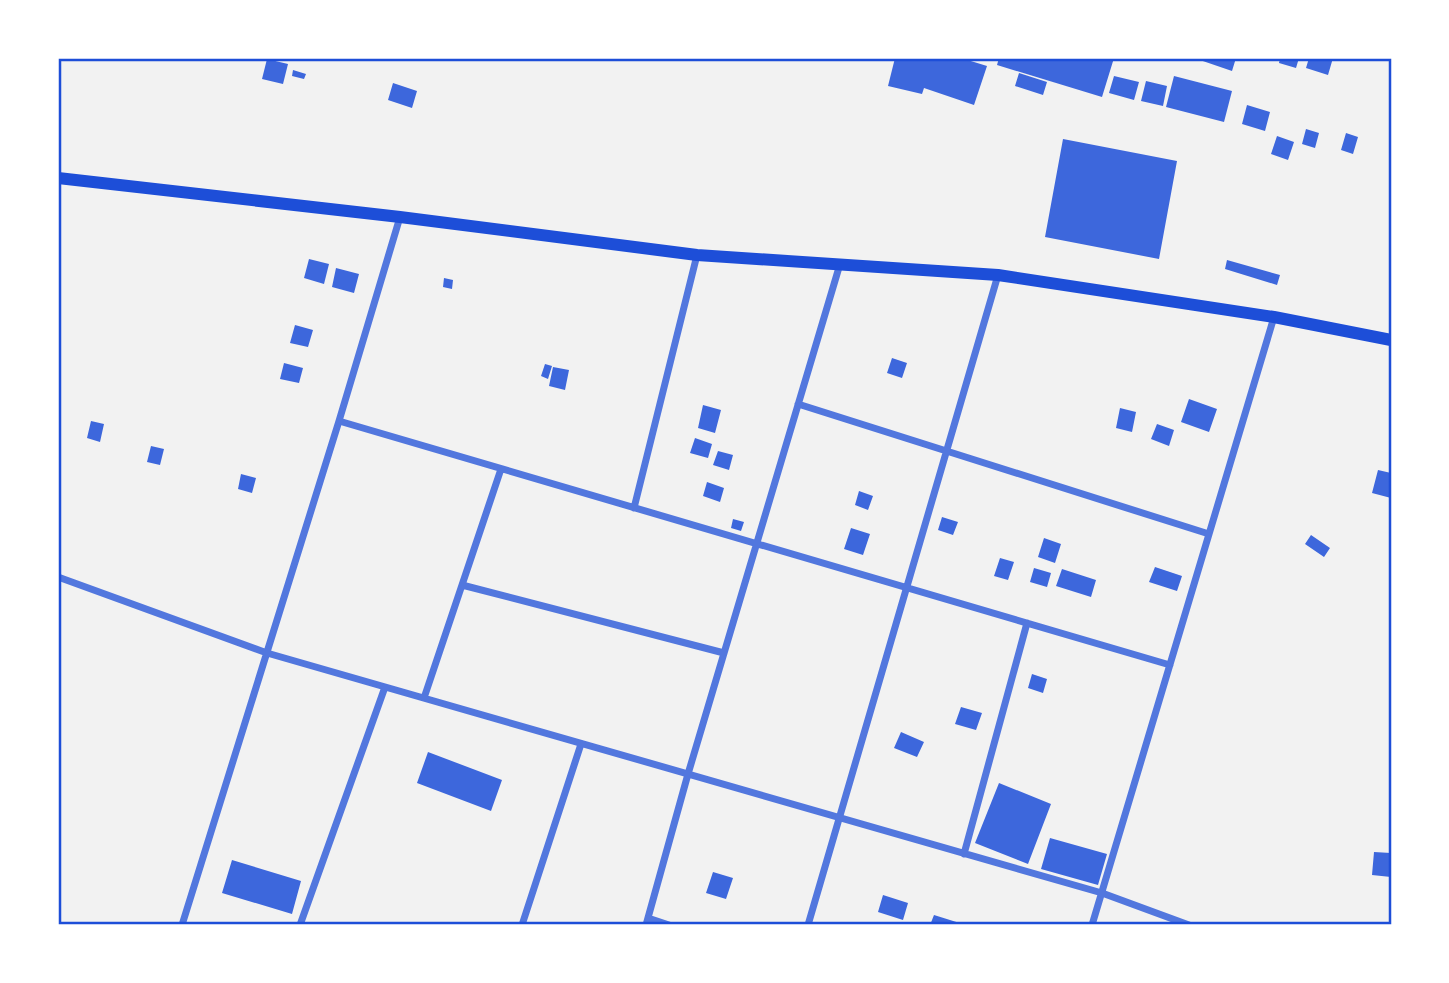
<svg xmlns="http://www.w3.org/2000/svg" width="1449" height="983" font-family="Rubik,sans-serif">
	<rect width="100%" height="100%" fill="#f2f2f2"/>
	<path fill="#3d67dc" d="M895,58H961L987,66L974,105L924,88L922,94L888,86Z
		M999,58H1114L1102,97L997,65Z
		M1194,58H1236L1232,71Z
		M1280,58H1299L1296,68L1279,63Z
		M1309,58H1333L1328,75L1306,68Z
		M267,59L288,64L283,84L262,79Z
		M293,70L306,74L304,79L292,76Z
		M1019,73L1047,82L1043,95L1015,86Z
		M1114,76L1139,82L1134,100L1109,93Z
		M1174,76L1232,91L1224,122L1166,107Z
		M1146,81L1167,86L1163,106L1141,101Z
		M393,83L417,91L412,108L388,100Z
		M1247,105L1270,112L1265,131L1242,124Z
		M1306,129L1319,133L1315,148L1302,144Z
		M1346,133L1358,137L1353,154L1341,150Z
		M1277,136L1294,142L1288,160L1271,154Z
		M1063,139L1177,161L1159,259L1045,237Z
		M309,259L329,264L324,284L304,278Z
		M1227,260L1280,275L1277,285L1225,269Z
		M336,268L359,274L354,293L332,287Z
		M444,278L453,280L452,289L443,287Z
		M295,325L313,330L308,347L290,343Z
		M892,358L907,363L902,378L887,373Z
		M284,363L303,368L299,383L280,379Z
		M545,364L552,366L548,379L541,376Z
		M553,367L569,370L565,390L549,386Z
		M1189,399L1217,409L1209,432L1181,422Z
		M703,405L721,410L715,433L698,428Z
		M1120,408L1136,412L1132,432L1116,428Z
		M91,421L104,424L100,442L87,438Z
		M1157,424L1174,430L1169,446L1151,439Z
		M695,438L712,444L708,458L690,453Z
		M151,446L164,449L160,465L147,462Z
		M718,451L733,455L729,470L713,465Z
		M1378,470L1391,473V498L1372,493Z
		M241,474L256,478L252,493L238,489Z
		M707,482L724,488L720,502L703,496Z
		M859,491L873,496L868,510L855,505Z
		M942,517L958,522L953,535L938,530Z
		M733,519L744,522L741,531L731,528Z
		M851,528L870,534L863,555L844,549Z
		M1311,535L1330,548L1324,557L1305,544Z
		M1044,538L1061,544L1055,563L1038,557Z
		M1000,558L1014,562L1008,580L994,576Z
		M1155,567L1182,576L1177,591L1149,582Z
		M1034,568L1051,573L1047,587L1030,582Z
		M1062,569L1096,580L1091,597L1056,586Z
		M1032,674L1047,679L1043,693L1028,688Z
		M961,707L982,713L976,730L955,724Z
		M901,732L924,742L917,757L894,748Z
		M428,752L502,780L491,811L417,783Z
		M999,783L1051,804L1028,864L975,843Z
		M1050,838L1107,854L1098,885L1041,869Z
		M1374,852L1391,853V877L1372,875Z
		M232,860L301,881L292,914L222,893Z
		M713,872L733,878L726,899L706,893Z
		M883,895L908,903L903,920L878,912Z
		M934,915L966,925H930Z"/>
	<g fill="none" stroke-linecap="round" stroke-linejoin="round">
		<path stroke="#5277de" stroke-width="7" d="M798,404L1209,534
			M339,421L1170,665
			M634,508L697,255
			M58,577L267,653L1102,893L1189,925
			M462,585L724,653
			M424,698L501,469
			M964,854L1027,623
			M648,918L669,925
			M182,925L339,421L400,217
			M300,925L385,687
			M522,925L581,744
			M646,925L688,774L840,264
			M808,925L998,275
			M1092,925L1274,317"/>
		<path stroke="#1d4ed8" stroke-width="12" d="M58,178L400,217L697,255L998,275L1274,317L1391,340"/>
	</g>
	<rect width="1449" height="983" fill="none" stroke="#ffffff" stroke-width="119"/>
	<rect x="60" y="60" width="1330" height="863" fill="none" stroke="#1d4ed8" stroke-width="2.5"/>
</svg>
